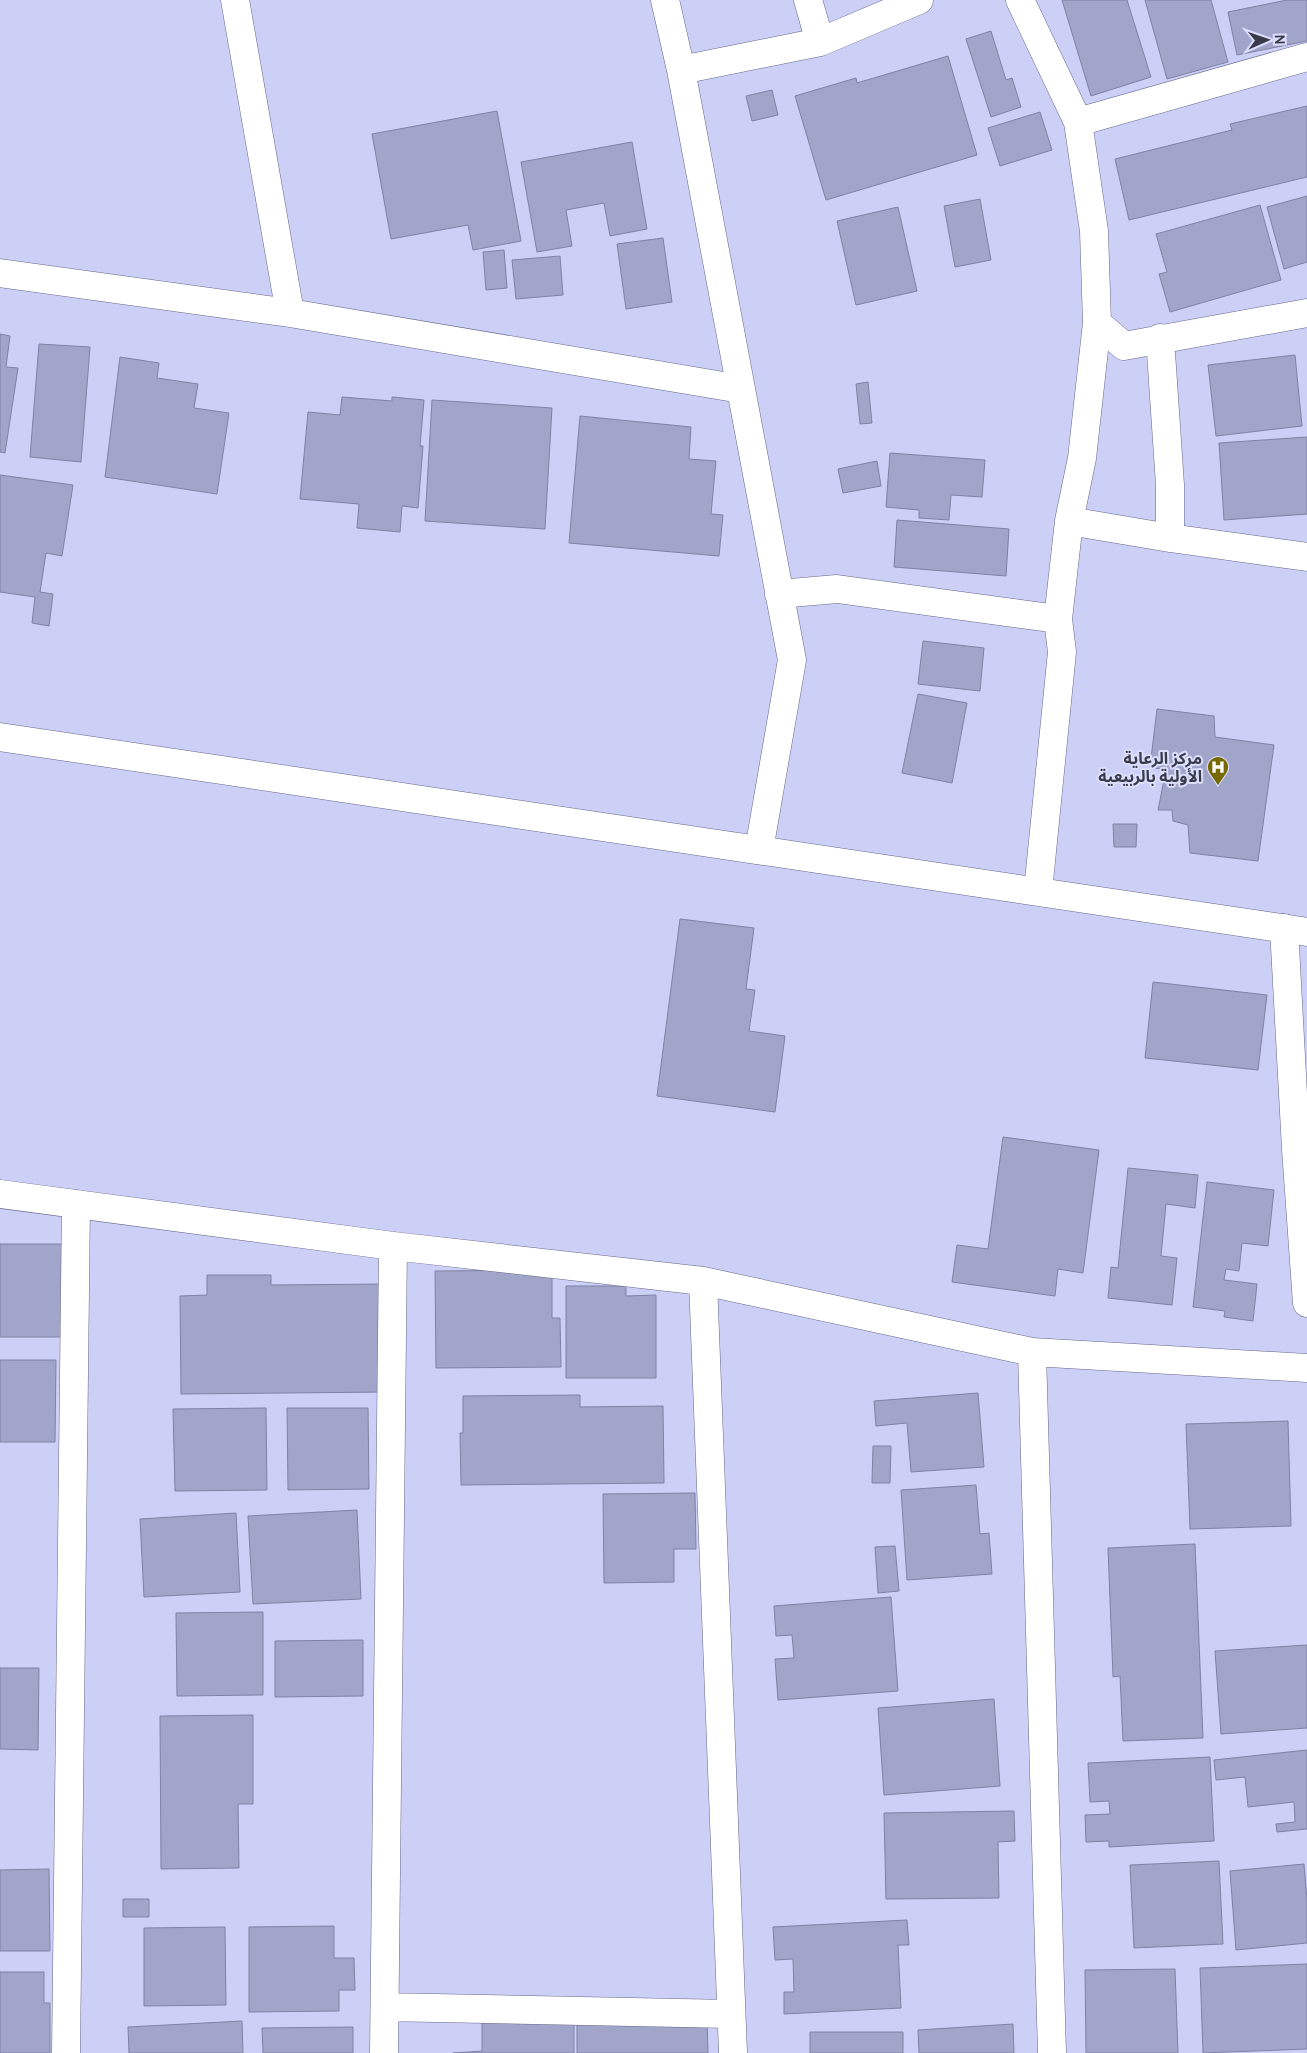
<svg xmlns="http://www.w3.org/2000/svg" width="1307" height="2053" font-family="Cabin,'Noto Sans Arabic',sans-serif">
	<rect width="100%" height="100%" fill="#ccd0f6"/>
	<path fill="#a2a5ca" stroke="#7f82a5" d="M1062,0H1127L1151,77L1091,96Z
		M1145,0H1211L1228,62L1167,79Z
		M1287,0H1307V41L1237,55L1228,12Z
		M991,31L1006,80L1012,78L1021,107L991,117L966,39Z
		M948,56L977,155L826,200L795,96L856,78L857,83Z
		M772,90L778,115L752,121L746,96Z
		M1307,106V177L1129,220L1115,159L1232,130L1230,124Z
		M497,111L521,241L473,250L468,225L391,239L372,134Z
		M1040,112L1052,150L1000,166L988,128Z
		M632,142L647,229L610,236L604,203L566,210L572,246L537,252L521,162Z
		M1307,196V262L1284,269L1267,207Z
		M980,199L991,260L955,267L944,206Z
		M1260,205L1281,280L1170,312L1159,274L1167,272L1156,234Z
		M898,207L917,291L856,305L837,221Z
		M663,238L672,302L626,309L617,244Z
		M504,250L507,288L486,290L483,252Z
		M560,256L563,295L516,299L512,260Z
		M0,334L10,336L6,367L18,368L5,453L0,452Z
		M39,344L90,347L81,462L30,457Z
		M1295,355L1302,426L1216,436L1208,365Z
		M120,357L159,363L157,378L198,384L194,408L229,413L217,494L105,477Z
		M868,382L872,423L860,424L856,384Z
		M342,397L392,401V397L424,400L420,446H423L418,508L402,506L400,532L357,528L359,504L300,499L308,412L340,415Z
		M432,400L552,408L545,529L425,521Z
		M580,416L691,427L689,459L716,461L711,514L723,515L719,556L569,543Z
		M1307,437V514L1224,520L1219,443Z
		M890,453L985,460L982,497L951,495L949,520L919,518V510L886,507Z
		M877,461L881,486L843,493L838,469Z
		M0,475L73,485L62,556L46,553L40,592L53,594L49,626L32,623L35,597L0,592Z
		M897,520L1009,529L1006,576L894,567Z
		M923,641L984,648L980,691L918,684Z
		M918,694L967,703L952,783L902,773Z
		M1157,709L1214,716L1215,737L1274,745L1258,861L1190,853L1188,825L1173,821L1172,810H1158L1166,770L1150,767Z
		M1113,824H1137L1136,847H1114Z
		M680,919L754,928L746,989L755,990L749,1031L785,1036L775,1112L657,1096Z
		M1153,982L1267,995L1258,1070L1145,1058Z
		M1003,1137L1099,1150L1083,1273L1058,1269L1055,1296L952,1282L957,1245L988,1249Z
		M1128,1168L1198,1175L1195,1208L1166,1204L1161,1256L1177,1258L1172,1305L1108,1298L1111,1267L1118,1268Z
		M1207,1182L1274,1190L1268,1246L1242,1243L1239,1271L1226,1269L1224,1280L1257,1284L1253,1321L1224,1317L1225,1311L1193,1307Z
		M0,1244H65V1337H0Z
		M552,1270V1318H560L561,1367L436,1368L435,1271Z
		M207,1275H271V1285L387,1284L388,1392L181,1394L180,1296L207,1295Z
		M566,1286H626V1296L656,1295V1378H566Z
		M0,1360H56L55,1442H0Z
		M978,1393L984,1467L911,1472L907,1423L876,1426L874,1401Z
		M580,1395V1407L663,1406L664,1483L461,1485L460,1433H463V1396Z
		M266,1408L267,1490L175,1491L173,1409Z
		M287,1408H368L369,1489L288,1490Z
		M1288,1421L1291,1526L1190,1529L1186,1424Z
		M873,1446H891L890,1483H872Z
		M976,1485L980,1534L989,1533L992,1574L907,1580L901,1490Z
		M695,1493L696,1549H674V1582L604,1583L603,1494Z
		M357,1510L361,1599L253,1604L248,1516Z
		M236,1513L240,1592L144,1597L140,1519Z
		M1195,1544L1203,1738L1123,1741L1120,1676L1113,1677L1108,1548Z
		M895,1546L899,1591L878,1593L875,1547Z
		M891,1597L898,1691L778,1700L775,1659L794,1658L792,1635L776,1636L774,1606Z
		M263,1612V1695L177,1696L176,1613Z
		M363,1640V1696L275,1697V1641Z
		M1307,1645V1728L1221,1734L1215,1651Z
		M0,1668H39L38,1750L0,1749Z
		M994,1699L1000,1786L884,1795L878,1708Z
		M253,1715V1804H238L239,1868L161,1869L160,1716Z
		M1307,1750V1829L1277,1832L1276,1824L1295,1822L1294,1802L1248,1807L1245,1777L1216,1780L1214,1760Z
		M1210,1757L1214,1841L1109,1847V1841L1086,1842L1085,1815L1110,1814L1109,1801L1090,1802L1088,1763Z
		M1014,1811L1015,1841L998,1842L999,1898L886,1899L884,1813Z
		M1219,1861L1223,1944L1134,1948L1130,1865Z
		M1304,1864L1307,1900V1943L1236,1950L1230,1871Z
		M49,1869L50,1951H0V1870Z
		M123,1899H149V1917H123Z
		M907,1920L909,1945H898L901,2008L784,2014V1992H794L793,1959L775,1960L773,1927Z
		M334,1926V1958H354L355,1990H339V2011L249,2012V1927Z
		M225,1927L226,2005L144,2006V1928Z
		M1307,1964V2049L1203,2053L1200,1968Z
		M1175,1969L1178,2053H1086L1085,1970Z
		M0,1972H44V2003H50V2053H0Z
		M707,2016L708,2053H577V2018Z
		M482,2017H574V2053H453L482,2051Z
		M242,2021L243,2053H129L128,2027Z
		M1013,2024L1014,2053H919L918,2030Z
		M353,2027V2053H263L262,2028Z
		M810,2032H903V2053H810Z"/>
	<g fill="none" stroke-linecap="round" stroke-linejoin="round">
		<g stroke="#65688a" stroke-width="29">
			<path id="minor" d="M235,0L290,313
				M665,0L681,70L792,660L759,850
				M808,0L820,42L919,0
				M1020,0L1078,122L1307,57
				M681,70L820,42
				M1078,122L1094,231L1097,323L1124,346L1307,313
				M0,273L290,313L741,389
				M1069,521L1170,538V485L1160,338
				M1170,538L1307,557
				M779,594L837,589L1058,619
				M1038,891L1062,652L1058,619L1069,521L1082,458L1097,323
				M1284,928L1296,1149L1307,1303
				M0,1194L393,1246L703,1281L1032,1352L1307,1368
				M703,1281L733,2053
				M1032,1352L1052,2053
				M385,2007L731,2014
				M66,2053L76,1204
				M384,2053L393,1246"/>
		</g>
		<g stroke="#65688a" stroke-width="29">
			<path id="primary" d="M0,737L1307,932"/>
		</g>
		<use href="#minor" stroke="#fff" stroke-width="28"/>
		<use href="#primary" stroke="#fff" stroke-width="28"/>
	</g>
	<defs>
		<g id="hospital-pin" transform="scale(1.125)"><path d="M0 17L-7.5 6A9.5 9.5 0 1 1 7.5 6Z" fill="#766900" stroke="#dbdefd"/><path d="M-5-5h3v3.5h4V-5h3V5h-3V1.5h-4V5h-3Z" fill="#fff"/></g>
	</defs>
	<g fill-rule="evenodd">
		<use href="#hospital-pin" x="1218" y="767"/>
	</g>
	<g text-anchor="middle" stroke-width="4" stroke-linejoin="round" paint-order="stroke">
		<g font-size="16" font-weight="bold" fill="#3a3b4a" stroke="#dbdefd" text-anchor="end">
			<text x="1202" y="764">مركز الرعاية<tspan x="1202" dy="18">الأولية بالربيعية</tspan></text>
		</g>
	</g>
	<g transform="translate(1267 40) rotate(88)" stroke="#dbdefd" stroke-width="4" paint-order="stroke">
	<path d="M0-4L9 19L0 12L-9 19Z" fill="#3a3b4a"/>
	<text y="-8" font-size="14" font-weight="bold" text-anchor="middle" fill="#3a3b4a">N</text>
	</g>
</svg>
